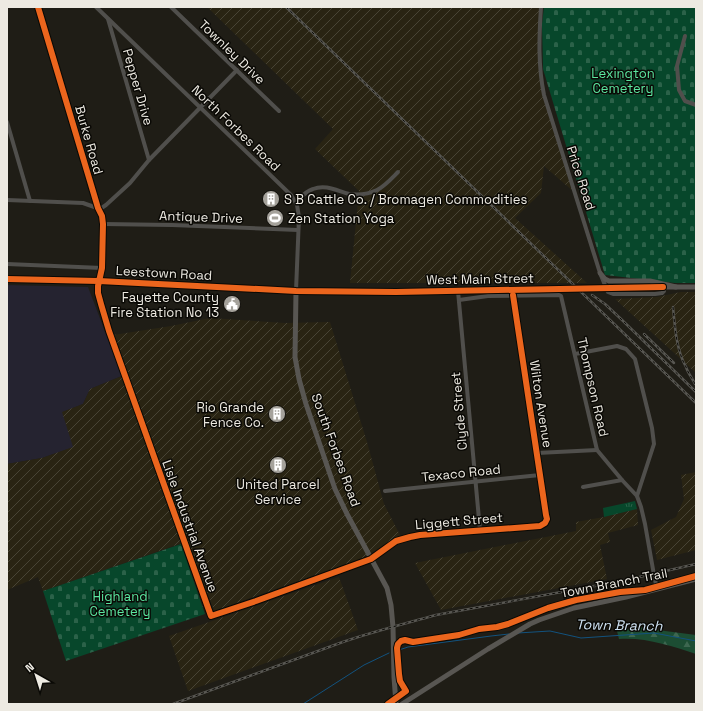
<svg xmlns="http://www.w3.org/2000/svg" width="703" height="711" viewBox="0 0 703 711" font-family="'Space Grotesk',sans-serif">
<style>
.commercial{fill:#252330}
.industrial{fill:url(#industrial-furrows)}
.forest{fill:url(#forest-firs)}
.cemetery{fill:url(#cemetery-stones)}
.park{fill:url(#park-tufts)}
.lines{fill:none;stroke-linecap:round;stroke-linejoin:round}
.stream{stroke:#12527e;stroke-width:1}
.minor{stroke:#504f4c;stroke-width:4}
.major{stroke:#585652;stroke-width:5}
.rail-casing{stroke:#585752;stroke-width:2.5}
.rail{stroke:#0a0905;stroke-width:1;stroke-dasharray:3;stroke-linecap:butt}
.major-bridge{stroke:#585652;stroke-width:5}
.cycleway-casing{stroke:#0a0905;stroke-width:8}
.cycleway{stroke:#eb651d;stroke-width:6}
.labels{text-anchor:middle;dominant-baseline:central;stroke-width:3;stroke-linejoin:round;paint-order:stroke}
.street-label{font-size:13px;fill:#edeae2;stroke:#0a0905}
.park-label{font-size:13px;fill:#5be7a0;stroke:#0a0905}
.poi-label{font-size:13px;fill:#edeae2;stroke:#0a0905;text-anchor:start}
.water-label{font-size:14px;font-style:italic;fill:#d0e3f4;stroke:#0a0905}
</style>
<defs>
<pattern id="industrial-furrows" width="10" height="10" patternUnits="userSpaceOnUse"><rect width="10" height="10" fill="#292413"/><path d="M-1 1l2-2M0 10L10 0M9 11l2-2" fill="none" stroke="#484435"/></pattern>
<pattern id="forest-firs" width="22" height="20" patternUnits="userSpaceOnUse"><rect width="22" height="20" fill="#1c4d33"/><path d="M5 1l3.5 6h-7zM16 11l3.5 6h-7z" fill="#3d6750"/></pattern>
<pattern id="cemetery-stones" width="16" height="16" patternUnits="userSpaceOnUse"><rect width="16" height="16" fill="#07472b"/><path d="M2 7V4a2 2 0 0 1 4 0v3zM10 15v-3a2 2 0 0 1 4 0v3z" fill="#2b6249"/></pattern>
<pattern id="park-tufts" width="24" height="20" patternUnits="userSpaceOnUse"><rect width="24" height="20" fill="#07472b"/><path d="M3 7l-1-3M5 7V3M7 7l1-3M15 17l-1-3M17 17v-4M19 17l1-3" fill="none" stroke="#2b6249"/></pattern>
</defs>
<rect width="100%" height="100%" fill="#1f1d16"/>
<polygon class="commercial" points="7,285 88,287 122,376 90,389 83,404 63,412 74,447 42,458 7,464"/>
<g class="industrial">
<polygon points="207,7 541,7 541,81 574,192 544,166 541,193 515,218 587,283 350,283 359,191 315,149 333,129"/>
<polygon points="681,292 696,292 696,373 615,299 657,297"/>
<polygon points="210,318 285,323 330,322 367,442 384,504 400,535 363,558 214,611 188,541 43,591 38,577 7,590 7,464 42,458 73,447 62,412 83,404 90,389 122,376 107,336 171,326"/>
<polygon points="696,472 696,550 657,560 651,530 676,517 684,499 681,475"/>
<polygon points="637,509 638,525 608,533 610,542 600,545 607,579 441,610 415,563 576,531 576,522 604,517"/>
<polygon points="339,577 358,630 188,691 169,636"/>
</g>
<path class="forest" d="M 640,627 L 665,631 L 696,635 L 696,654 C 672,646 645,637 619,639 L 617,631 Z"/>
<g class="cemetery">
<polygon points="544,7 696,7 696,283 675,283 605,275 543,69 542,24"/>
<polygon points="181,544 205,614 66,661 43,591"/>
</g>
<polygon class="park" points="635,501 637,509 604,517 603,508"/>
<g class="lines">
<g class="stream">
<polyline points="518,633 550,631 581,638 654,633 696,641"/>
<polyline points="399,650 408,647 491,636 509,634"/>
<polyline points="303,704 364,665 389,653"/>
</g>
<g class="minor">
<polyline points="38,7 98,208 102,216 103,224 102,268 98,286 98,293 101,304 109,331 211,616 256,601 371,559 396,541 410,537 420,535 540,526 545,523 547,519 546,515 513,295"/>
<polyline points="96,7 291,195 297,205 299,217 296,291"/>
<polyline points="171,7 279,111"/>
<path d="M 541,7 C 539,37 538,66 544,95 L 600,273 L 607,290 L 608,292 L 613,294 L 655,294 L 662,293 L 664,291 L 663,287"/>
<polyline points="108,19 149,160"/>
<polyline points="685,36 677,66 679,90 685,101 696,105"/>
<polyline points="7,122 30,201"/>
<polyline points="7,200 83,203 100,209 106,205 130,183 149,160 237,70"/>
<path d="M 296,202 C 301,197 306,191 313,189 C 326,184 337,191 349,194 C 358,195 369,194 377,190 C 385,186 392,178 398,172"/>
<polyline points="103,224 172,225 298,230"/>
<polyline points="7,264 102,268"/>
<polyline points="458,291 480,530"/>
<polyline points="459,300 488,296 559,295 561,296 597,450 622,480 637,496 641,507 645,524 654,575 657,589"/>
<polyline points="575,354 617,346 626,349 635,359 652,428 654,444 637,496"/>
<polyline points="537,453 597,450"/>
<polyline points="583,487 622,480"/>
<polyline points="385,491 540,475"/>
</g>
<g class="major">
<polyline points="600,273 605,279 609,281 650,281 676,287"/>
<polyline points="7,279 99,281 318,291 400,292 510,289"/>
<polyline points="637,287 696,287"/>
<polyline points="296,291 295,357 299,379 306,404 335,489 347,514 387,588 391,605 393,627 394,677 396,704"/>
<polyline points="402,704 488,649 530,624 539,620 574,608 626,597 696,579"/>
</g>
<g class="rail-casing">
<g id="rail">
<polyline points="286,7 696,403"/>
<polyline points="592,295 605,304 621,319 696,392"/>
<path d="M 673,307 C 675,327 676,349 686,367 C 688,373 692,378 695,384"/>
<polyline points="644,334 674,363"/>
<path d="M 173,704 L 340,643 C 371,632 404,624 436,615 L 622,581 L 696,564"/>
</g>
</g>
<use href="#rail" class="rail"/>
<polyline class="major-bridge" points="510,289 637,287"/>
<g class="cycleway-casing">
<g id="cycleway">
<polyline points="38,7 98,208 102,216 103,224 102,268 98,286 98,293 101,304 109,331 211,616 256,601 371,559 396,541 410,537 420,535 540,526 545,523 547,519 546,515 513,295"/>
<polyline points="7,279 99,281 296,291 396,292 663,287"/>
<polyline points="388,704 406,691 400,681 399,674 397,648 398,644 401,641 405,640 413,642 426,640 459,635 479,629 497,627 508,624 548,608 576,600 620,592 645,590 696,576"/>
</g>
</g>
<use href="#cycleway" class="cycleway"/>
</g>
<defs>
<g id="building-disc" transform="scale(0.9)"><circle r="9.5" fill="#a5a29b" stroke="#0a0905"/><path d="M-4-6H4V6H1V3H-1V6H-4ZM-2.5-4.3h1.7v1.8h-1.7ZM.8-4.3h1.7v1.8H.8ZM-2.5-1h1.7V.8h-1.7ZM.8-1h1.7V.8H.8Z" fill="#fff"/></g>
<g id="stadium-disc" transform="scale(0.9)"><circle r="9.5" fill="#a5a29b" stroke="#0a0905"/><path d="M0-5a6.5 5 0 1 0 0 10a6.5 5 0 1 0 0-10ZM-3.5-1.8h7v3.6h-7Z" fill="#fff"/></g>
<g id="civic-disc" transform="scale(0.9)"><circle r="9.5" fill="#a5a29b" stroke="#0a0905"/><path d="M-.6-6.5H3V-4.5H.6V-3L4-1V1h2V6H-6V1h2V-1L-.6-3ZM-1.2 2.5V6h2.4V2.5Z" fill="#fff"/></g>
</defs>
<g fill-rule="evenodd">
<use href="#building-disc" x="271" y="199"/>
<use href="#stadium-disc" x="275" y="218"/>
<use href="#civic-disc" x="232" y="304"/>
<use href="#building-disc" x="277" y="414"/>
<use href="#building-disc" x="278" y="465"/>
</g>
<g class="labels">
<g class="street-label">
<text transform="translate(232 52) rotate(44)">Townley Drive</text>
<text transform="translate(138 87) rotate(74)">Pepper Drive</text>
<text transform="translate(236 128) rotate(44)">North Forbes Road</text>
<text transform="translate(89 140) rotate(74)">Burke Road</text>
<text transform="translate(581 178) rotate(72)">Price Road</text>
<text transform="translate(201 217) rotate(2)">Antique Drive</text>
<text transform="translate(164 273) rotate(3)">Leestown Road</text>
<text transform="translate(480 279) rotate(-1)">West Main Street</text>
<text transform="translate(593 387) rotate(77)">Thompson Road</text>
<text transform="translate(541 404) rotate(81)">Wilton Avenue</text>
<text transform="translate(459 411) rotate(-95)">Clyde Street</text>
<text transform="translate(336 450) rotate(70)">South Forbes Road</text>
<text transform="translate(461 473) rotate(-6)">Texaco Road</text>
<text transform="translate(459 521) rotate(-5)">Liggett Street</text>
<text transform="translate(190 526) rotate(70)">Lisle Industrial Avenue</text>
<text transform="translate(614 583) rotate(-11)">Town Branch Trail</text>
</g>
<g class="park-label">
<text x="623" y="73">Lexington<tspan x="623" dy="15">Cemetery</tspan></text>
<text x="120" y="596">Highland<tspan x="120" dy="15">Cemetery</tspan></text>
</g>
<g class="poi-label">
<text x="284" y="199">S B Cattle Co. / Bromagen Commodities</text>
<text x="288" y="218">Zen Station Yoga</text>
<text x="219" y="297" text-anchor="end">Fayette County<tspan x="219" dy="15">Fire Station No 13</tspan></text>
<text x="264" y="407" text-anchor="end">Rio Grande<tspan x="264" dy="15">Fence Co.</tspan></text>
<text x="278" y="484" text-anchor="middle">United Parcel<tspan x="278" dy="15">Service</tspan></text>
</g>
<g class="water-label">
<text transform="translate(619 625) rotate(1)">Town Branch</text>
</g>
</g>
<rect width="703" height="711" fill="none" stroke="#edeae2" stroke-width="16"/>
<g transform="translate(36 675) rotate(321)" stroke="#0a0905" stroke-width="3" paint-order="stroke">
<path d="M0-3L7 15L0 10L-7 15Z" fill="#edeae2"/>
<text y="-6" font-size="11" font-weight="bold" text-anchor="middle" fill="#edeae2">N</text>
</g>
</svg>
